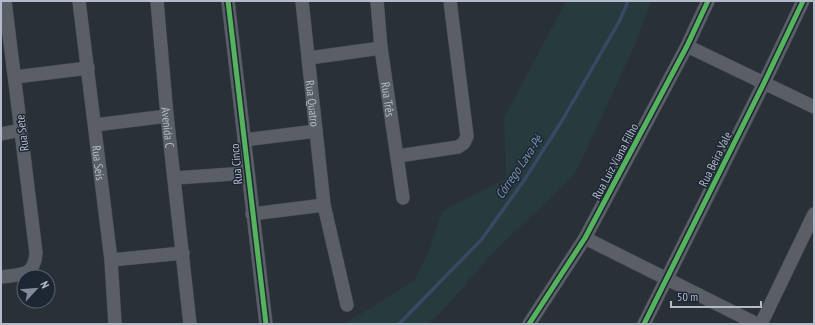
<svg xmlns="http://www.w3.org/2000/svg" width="815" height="325" viewBox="0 0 815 325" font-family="'PT Sans Narrow',sans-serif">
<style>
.green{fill:#273a3e}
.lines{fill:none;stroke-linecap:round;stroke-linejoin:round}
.stream{stroke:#384963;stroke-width:3.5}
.minor-casing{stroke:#484c53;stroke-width:14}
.minor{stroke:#5a5e66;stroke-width:13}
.cycleway-casing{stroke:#1d2633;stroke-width:8}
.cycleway{stroke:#56b35d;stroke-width:5}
.labels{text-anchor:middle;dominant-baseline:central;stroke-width:3;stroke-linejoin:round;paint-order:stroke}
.street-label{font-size:12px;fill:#b4bcc9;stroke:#1d2633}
.water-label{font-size:13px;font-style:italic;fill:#7c92b1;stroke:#1d2633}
</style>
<rect width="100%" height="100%" fill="#2a3038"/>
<polygon class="green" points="566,1 651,1 634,47 575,174 491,255 439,315 428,324 344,324 414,281 430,249 442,211 506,179 504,118"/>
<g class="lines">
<polyline class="stream" points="399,324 482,239 523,182 563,119 620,20 628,1"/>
<g class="minor-casing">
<g id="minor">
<path id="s1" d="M 79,1 L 111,260 L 115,324"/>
<path id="s2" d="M 157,1 L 167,116 L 190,324"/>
<polyline points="228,1 266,324"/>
<path id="s3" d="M 302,1 L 324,205 L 347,305"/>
<path id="s4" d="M 377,1 L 381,48 L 403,198"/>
<polyline points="687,46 814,107"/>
<polyline points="309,58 381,48"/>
<polyline points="15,77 88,68"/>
<polyline points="95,125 167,116"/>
<polyline points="1,134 21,130"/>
<polyline points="244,140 316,131"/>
<polyline points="398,156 458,147 464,143 467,136 450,1"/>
<polyline points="175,178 247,173"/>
<polyline points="252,214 324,205"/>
<polyline points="585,238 757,324"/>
<polyline points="111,260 183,253"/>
<path d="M 1,277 C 22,274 34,277 36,253 L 5,1"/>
<polyline points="529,324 585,238 687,46 708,1"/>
<polyline points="644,324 764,83 803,1"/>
<polyline points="761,324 814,214"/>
</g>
</g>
<use href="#minor" class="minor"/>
<g class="cycleway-casing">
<g id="cycleway">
<polyline points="228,1 266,324"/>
<polyline points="529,324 585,238 687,46 708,1"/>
<polyline points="644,324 764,83 803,1"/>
</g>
</g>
<use href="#cycleway" class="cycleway"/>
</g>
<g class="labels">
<g class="street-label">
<text stroke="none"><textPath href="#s4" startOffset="99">Rua Três</textPath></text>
<text stroke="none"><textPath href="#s3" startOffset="103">Rua Quatro</textPath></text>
<text stroke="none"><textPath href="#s2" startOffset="127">Avenida C</textPath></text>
<text transform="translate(22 133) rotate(-97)">Rua Sete</text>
<text transform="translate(715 159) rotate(-64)">Rua Beira Vale</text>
<text transform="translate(615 161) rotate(-62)">Rua Luiz Viana Filho</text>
<text stroke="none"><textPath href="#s1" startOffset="163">Rua Seis</textPath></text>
<text transform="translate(236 164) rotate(-95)">Rua Cinco</text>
</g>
<g class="water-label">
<text transform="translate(519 167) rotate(-56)">Córrego Lava-Pé</text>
</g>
</g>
<rect width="815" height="325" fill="none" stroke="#b4bcc9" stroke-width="4"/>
<g transform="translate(36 289) rotate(64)"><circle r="19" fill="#1d2633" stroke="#59626f"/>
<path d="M0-3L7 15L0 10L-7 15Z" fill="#848b96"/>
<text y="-6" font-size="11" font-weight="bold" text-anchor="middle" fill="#b4bcc9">N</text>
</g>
<path d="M671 301v6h90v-6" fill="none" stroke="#b4bcc9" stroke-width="2"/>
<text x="677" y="301" font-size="12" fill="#b4bcc9" stroke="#1d2633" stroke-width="3" paint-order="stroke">50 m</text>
</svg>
